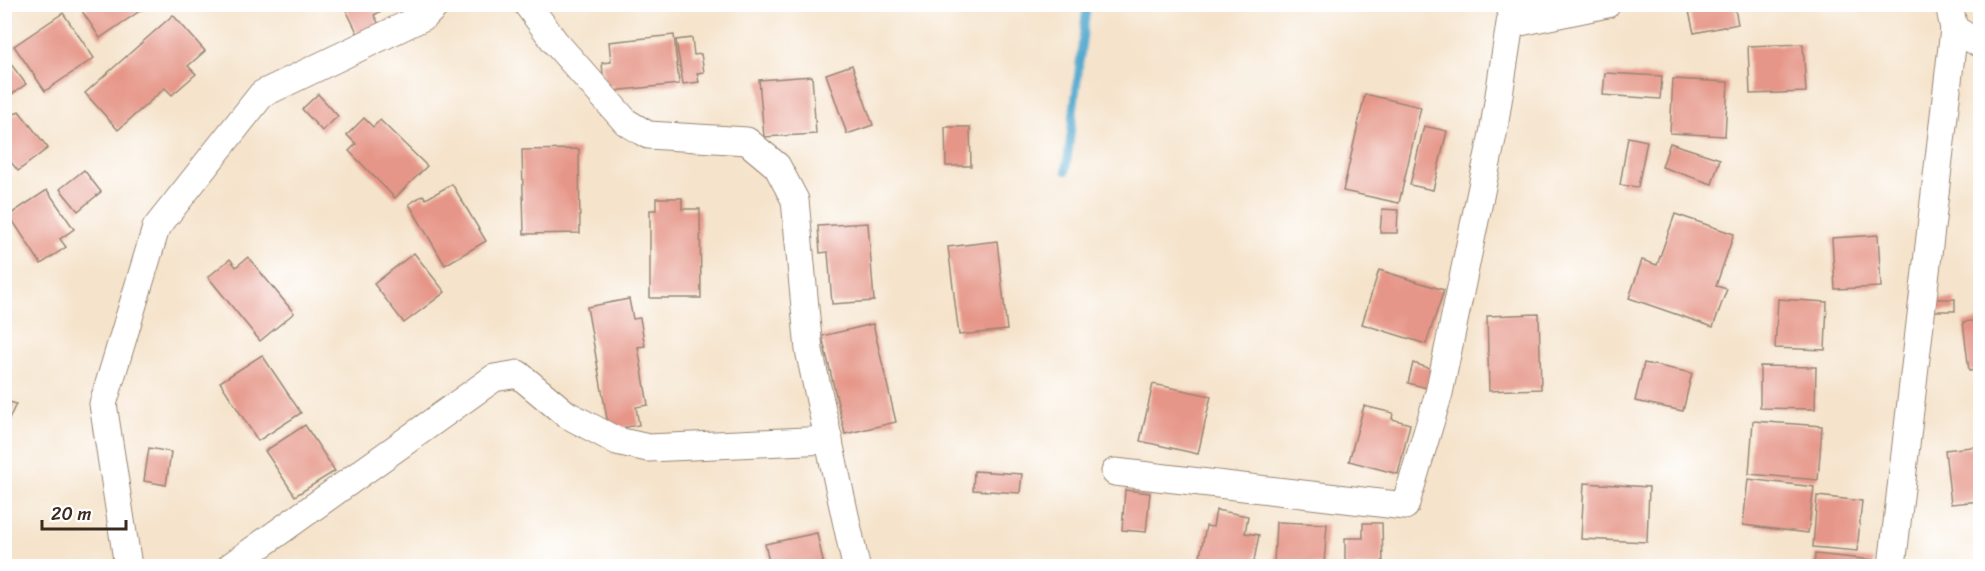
<svg xmlns="http://www.w3.org/2000/svg" width="1985" height="571" viewBox="0 0 1985 571" font-family="Sriracha,sans-serif">
<style>
.lines{fill:none;stroke-linecap:round;stroke-linejoin:round}
.stream{stroke:#50a7cd;stroke-width:8}
.building{fill:#e69688}
.minor-casing{stroke:#988674;stroke-width:29}
.minor{stroke:#fff;stroke-width:27}
</style>
<rect width="100%" height="100%" fill="#fff"/>
<filter id="ink" filterUnits="userSpaceOnUse"><feTurbulence type="fractalNoise" baseFrequency=".0167" numOctaves="2"/><feDisplacementMap in="SourceGraphic" scale="12" xChannelSelector="R" yChannelSelector="G"/><feConvolveMatrix kernelMatrix="1 2 1 2 8 2 1 2 1" color-interpolation-filters="sRGB"/></filter>
<filter id="wash" filterUnits="userSpaceOnUse"><feTurbulence type="fractalNoise" baseFrequency=".008" numOctaves="4" result="noise"/><feDisplacementMap in="SourceGraphic" scale="24" xChannelSelector="R" yChannelSelector="G"/><feGaussianBlur stdDeviation="1.35" result="paint"/><feColorMatrix in="noise" values="0 0 0 0 0 0 0 0 0 0 0 0 0 0 0 0 0 1.4 0 .05"/><feComposite in="paint" operator="in"/></filter>
<g filter="url(#wash)">
<rect width="100%" height="100%" fill="#f5e3cb"/>
<g class="lines">
<polyline class="stream" points="1066,171 1087,4"/>
</g>
<g id="blocks">
<g class="building">
<polygon points="92,4 150,4 100,38 82,11"/>
<polygon points="343,4 394,4 374,15 381,28 360,38"/>
<polygon points="1703,4 1734,4 1738,24 1694,33 1688,7"/>
<polygon points="63,13 94,58 45,91 14,46"/>
<polygon points="173,15 205,51 188,66 196,74 172,95 165,88 118,130 85,93"/>
<polygon points="674,35 679,84 613,91 613,86 604,86 602,63 611,62 609,42"/>
<polygon points="692,38 694,55 701,54 704,72 697,73 699,82 683,84 676,40"/>
<polygon points="1803,44 1806,92 1750,94 1748,46"/>
<polygon points="4,55 26,84 4,100"/>
<polygon points="852,65 873,125 847,134 826,74"/>
<polygon points="1605,73 1662,76 1660,99 1603,95"/>
<polygon points="812,76 816,134 764,137 759,80"/>
<polygon points="1673,79 1728,82 1725,136 1670,133"/>
<polygon points="318,94 338,116 322,131 302,109"/>
<polygon points="1365,94 1421,107 1399,203 1343,191"/>
<polygon points="19,111 48,148 18,171 4,153 4,122"/>
<polygon points="364,118 373,127 380,120 427,166 395,198 349,151 356,144 347,135"/>
<polygon points="1424,126 1447,131 1433,190 1410,185"/>
<polygon points="945,127 970,127 971,166 946,166"/>
<polygon points="1628,137 1647,141 1638,187 1620,185"/>
<polygon points="1670,143 1720,159 1712,184 1662,167"/>
<polygon points="579,149 580,233 524,234 522,150"/>
<polygon points="84,170 101,192 78,211 60,189"/>
<polygon points="452,184 486,241 445,265 409,204 423,195 426,199"/>
<polygon points="47,190 74,229 60,239 66,247 41,264 9,215"/>
<polygon points="4,194 11,201 4,207"/>
<polygon points="656,198 682,198 682,209 700,209 701,298 650,298 650,210 656,210"/>
<polygon points="1382,209 1398,210 1397,233 1380,233"/>
<polygon points="1675,214 1734,234 1716,286 1727,289 1713,327 1629,298 1642,260 1657,265"/>
<polygon points="868,223 874,301 832,304 828,252 820,253 818,226"/>
<polygon points="1878,235 1881,287 1835,289 1832,238"/>
<polygon points="997,241 1007,330 959,335 948,247"/>
<polygon points="414,253 445,292 404,323 374,284"/>
<polygon points="248,257 294,313 260,341 208,277 230,259 236,267"/>
<polygon points="1379,270 1444,290 1426,344 1362,324"/>
<polygon points="629,299 633,319 640,318 645,346 638,347 648,405 636,407 639,425 609,430 587,307"/>
<polygon points="1778,299 1827,302 1825,350 1775,348"/>
<rect x="1935" y="299" width="20" height="12"/>
<polygon points="1539,314 1541,389 1489,391 1487,316"/>
<polygon points="1980,320 1980,370 1969,371 1963,322"/>
<polygon points="873,324 896,422 845,434 822,336"/>
<polygon points="262,355 301,413 258,441 220,382"/>
<polygon points="1413,363 1432,369 1427,388 1408,383"/>
<polygon points="1644,363 1692,373 1683,411 1635,401"/>
<polygon points="1760,366 1816,367 1815,409 1760,408"/>
<polygon points="1153,384 1211,396 1198,454 1140,441"/>
<polygon points="4,400 16,404 8,421 4,420"/>
<polygon points="1364,406 1393,413 1392,419 1410,424 1398,474 1349,461"/>
<polygon points="1753,421 1822,426 1818,480 1749,474"/>
<polygon points="305,425 335,471 295,496 265,451"/>
<polygon points="1980,446 1980,501 1951,504 1945,450"/>
<polygon points="149,448 171,452 166,485 144,481"/>
<polygon points="974,471 1022,474 1020,493 973,490"/>
<polygon points="1748,479 1814,487 1808,533 1743,525"/>
<polygon points="1584,483 1649,487 1647,542 1581,539"/>
<polygon points="1125,490 1150,493 1146,532 1122,530"/>
<polygon points="1817,496 1862,501 1857,551 1813,547"/>
<polygon points="1216,510 1248,516 1245,533 1259,535 1253,566 1198,566 1206,526 1213,527"/>
<polygon points="1276,522 1327,524 1324,565 1274,562"/>
<polygon points="1363,523 1382,523 1383,566 1345,566 1345,538 1363,538"/>
<polygon points="817,533 824,566 770,566 765,544"/>
<polygon points="1815,554 1873,560 1872,566 1814,566"/>
</g>
</g>
</g>
<g filter="url(#ink)">
<use href="#blocks" fill-opacity="0" stroke="#988674" stroke-width="1.5"/>
<g class="lines">
<g class="minor-casing">
<g id="minor">
<polyline points="527,4 555,42 626,122 648,135 747,141 777,166 795,200 809,350 856,566"/>
<polyline points="1511,24 1607,4"/>
<polyline points="1954,29 1980,44"/>
<polyline points="1115,472 1405,506 1439,393 1493,134 1513,4"/>
<polyline points="128,566 103,404 156,228 262,94 425,16 437,4"/>
<polyline points="231,566 494,378 518,374 566,414 617,441 648,448 829,440"/>
<polyline points="1892,566 1954,29 1949,4"/>
</g>
</g>
<use href="#minor" class="minor"/>
</g>
</g>
<rect width="1985" height="571" fill="none" stroke="#fff" stroke-width="24"/>
<path d="M42 520v9h84v-9" fill="none" stroke="#3b2a1e" stroke-width="3"/>
<text x="51" y="520" font-size="18" fill="#3b2a1e" stroke="#ffffff" stroke-width="4.5" paint-order="stroke">20 m</text>
</svg>
